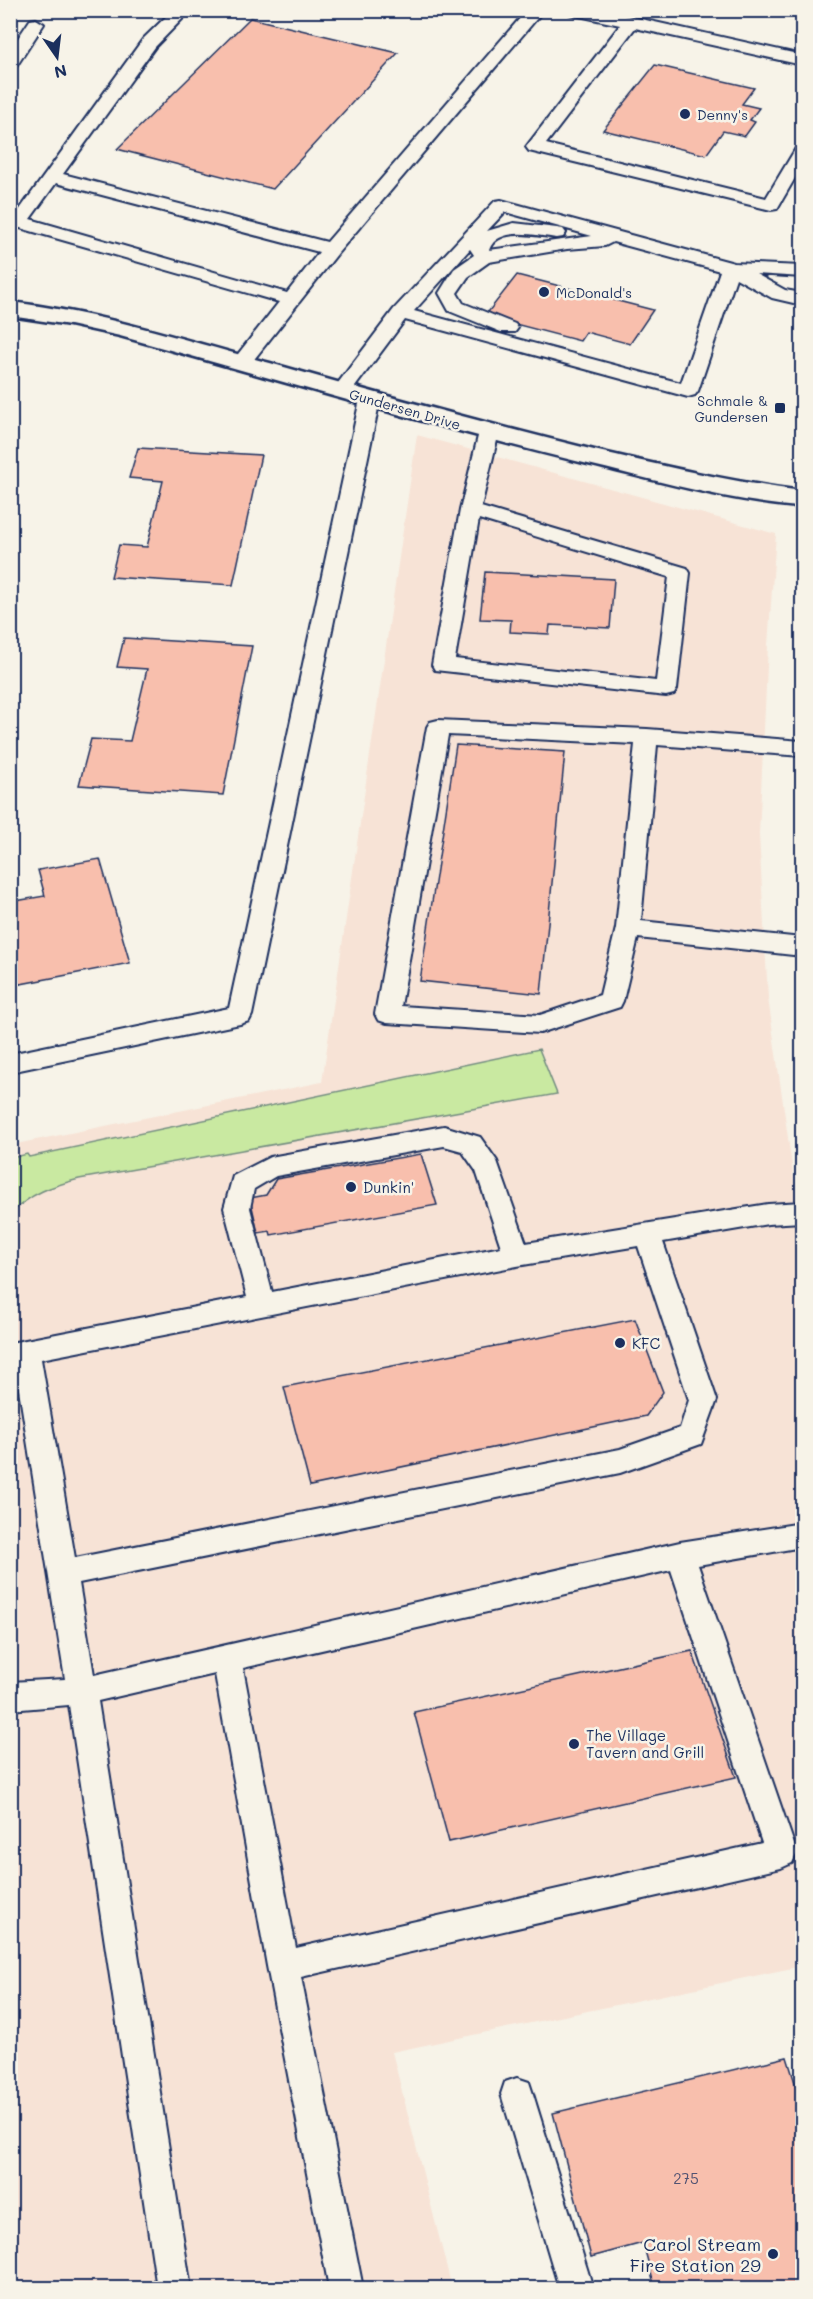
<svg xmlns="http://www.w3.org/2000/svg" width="813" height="2299" viewBox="0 0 813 2299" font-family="Mali,sans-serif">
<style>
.built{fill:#f7e3d6}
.green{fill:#c9e9a1;stroke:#728c80;stroke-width:1.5}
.building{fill:#f8bfad;stroke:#1b2f5e;stroke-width:1.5}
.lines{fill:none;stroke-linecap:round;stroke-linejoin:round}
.lane-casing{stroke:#1b2f5e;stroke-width:4}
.street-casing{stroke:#1b2f5e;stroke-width:5}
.lane{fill:#f7f3e8;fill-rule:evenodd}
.street{fill:#f7f3e8;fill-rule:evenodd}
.poi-dot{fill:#1b2f5e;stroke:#f7f3e8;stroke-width:2}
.labels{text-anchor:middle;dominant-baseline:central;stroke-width:5;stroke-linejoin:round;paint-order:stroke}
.far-poi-label{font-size:14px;fill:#1b2f5e;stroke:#f7f3e8;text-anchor:start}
.far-street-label{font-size:14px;fill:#1b2f5e;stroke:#f7f3e8}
.poi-label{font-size:15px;fill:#1b2f5e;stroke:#f7f3e8;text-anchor:start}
.near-number-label{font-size:15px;fill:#525372}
.near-poi-label{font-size:18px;fill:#1b2f5e;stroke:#f7f3e8;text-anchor:end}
</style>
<rect width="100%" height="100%" fill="#f7f3e8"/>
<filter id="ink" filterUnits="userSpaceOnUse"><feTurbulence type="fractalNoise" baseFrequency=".0167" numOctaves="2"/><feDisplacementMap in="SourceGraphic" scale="12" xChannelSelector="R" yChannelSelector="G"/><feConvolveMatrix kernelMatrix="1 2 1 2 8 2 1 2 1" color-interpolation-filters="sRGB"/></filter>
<g filter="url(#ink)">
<polygon class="built" points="417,435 776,534 768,645 759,834 768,998 802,1236 802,1966 392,2052 452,2288 11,2288 11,1145 322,1082"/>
<path class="green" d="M 539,1049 L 557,1094 L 79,1179 C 52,1186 30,1193 11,1214 L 11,1158 L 27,1154 L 29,1157 Z"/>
<g class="building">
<polygon points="250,18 398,53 273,189 117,149"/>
<polygon points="655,65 754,88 742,104 759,108 750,120 755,122 745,136 723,131 706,155 603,130"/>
<polygon points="517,275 653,310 630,344 586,332 580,341 485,316"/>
<polygon points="138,448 261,455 233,585 111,577 119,545 147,547 163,481 129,478"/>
<polygon points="485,572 614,579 610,628 550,625 549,634 510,632 511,620 480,619"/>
<polygon points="124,638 252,646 223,795 79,785 91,739 130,741 147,669 117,667"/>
<polygon points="456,745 565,752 541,994 420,981"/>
<polygon points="100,859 130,963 10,986 10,902 45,896 38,870"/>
<polygon points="421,1154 437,1205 271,1235 270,1231 258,1233 250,1198 266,1195 276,1179"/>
<polygon points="635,1319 663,1392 646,1416 310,1486 284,1387"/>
<polygon points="692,1651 736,1777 449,1842 414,1712"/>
<polygon points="787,2057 802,2105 802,2288 655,2288 643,2243 591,2257 553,2113"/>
</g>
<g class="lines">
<g class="lane-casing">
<g id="lane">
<path d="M 173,10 L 191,10 L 155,47 L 63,174 L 327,242 L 527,10 L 544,10 L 338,253 L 248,367 L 234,367 L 231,363 L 279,302 L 13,226 L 10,223 L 143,39 ZM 56,183 L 319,252 L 287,293 L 30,219 Z"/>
<polygon points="568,10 601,10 802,55 802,65 635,28 546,144 766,198 796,148 802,147 802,166 777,209 771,210 529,151 526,147 529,143 620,25 570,14"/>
<polygon points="36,19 44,24 16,67 10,68 10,50 30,20"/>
<path d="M 501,200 L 734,263 L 802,266 L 802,277 L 756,274 L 785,290 L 802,293 L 802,305 L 772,298 L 736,278 L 698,391 L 695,395 L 688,397 L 405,320 L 349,395 L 335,395 L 332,391 L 394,309 L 495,201 ZM 505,212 L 592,236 L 489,250 C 498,225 537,236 557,238 L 563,237 L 566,233 L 563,229 L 557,228 L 514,223 L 487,231 ZM 613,242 L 720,271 L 681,383 L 414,311 L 470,249 L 474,255 L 454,269 L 439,293 L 449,311 L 501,332 L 515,332 L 518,328 L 515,324 L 463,303 L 457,293 L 468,277 L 489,262 L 567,249 L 605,246 Z"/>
<polygon points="370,393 377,395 380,399 252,1015 249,1021 240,1024 10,1072 10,1054 229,1008 360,399 363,395"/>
<path d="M 489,426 L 496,428 L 499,432 L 481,507 L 687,568 L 690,573 L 677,689 L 674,694 L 666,696 L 435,670 L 432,665 L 460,510 L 479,432 L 482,428 ZM 479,519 L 669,577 L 656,681 L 455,659 Z"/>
<path d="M 438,720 L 647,729 L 802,741 L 802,756 L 657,745 L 641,921 L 802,938 L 802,956 L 638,938 L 623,1001 L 620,1007 L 549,1030 L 540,1033 L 387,1023 L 378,1020 L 375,1014 L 427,727 L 430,722 ZM 448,735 L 635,744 L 616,928 L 600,995 L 540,1015 L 401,1006 Z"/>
<path d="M 444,1126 L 480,1137 L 497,1161 L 526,1243 L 768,1204 L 802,1202 L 802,1222 L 768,1224 L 663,1242 L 717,1400 L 701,1444 L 620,1473 L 79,1583 L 94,1675 L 680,1542 L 802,1523 L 802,1547 L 698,1565 L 797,1853 L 792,1863 L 781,1868 L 301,1977 L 363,2288 L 329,2288 L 267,1966 L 215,1674 L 98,1701 L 191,2288 L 157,2288 L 69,1705 L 10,1710 L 10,1682 L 65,1679 L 15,1364 L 10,1365 L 10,1343 L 247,1297 L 224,1208 L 233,1176 L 270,1157 ZM 444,1146 L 462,1151 L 476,1171 L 501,1247 L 272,1292 L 250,1208 L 254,1189 L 276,1176 ZM 638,1246 L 689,1400 L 680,1428 L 620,1449 L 75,1558 L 41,1359 L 517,1266 ZM 671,1570 L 762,1843 L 296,1948 L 243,1668 Z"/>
<polygon points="517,2078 529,2082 533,2094 593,2288 559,2288 501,2094 505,2082"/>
</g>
</g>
<g class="street-casing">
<path id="street" d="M 10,302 C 99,312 184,340 270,363 C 378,394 485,423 594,450 C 663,466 732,482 802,491 L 802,507 C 729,502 656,480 584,463 C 428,425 275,379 120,336 L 70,325 L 10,316 Z"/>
</g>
<use href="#lane" class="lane"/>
<use href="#street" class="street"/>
</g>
</g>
<g class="poi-dot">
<circle cx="685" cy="114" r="6"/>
<circle cx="544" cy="292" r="6"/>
<rect x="774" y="402" width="12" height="12" rx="3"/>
<circle cx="351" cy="1187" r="6"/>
<circle cx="620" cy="1343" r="6"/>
<circle cx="574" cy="1744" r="6"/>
<circle cx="773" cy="2254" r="6"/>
</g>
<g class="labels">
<g class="far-poi-label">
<text x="697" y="114">Denny's</text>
<text x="556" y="292">McDonald's</text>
<text x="768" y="400" text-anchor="end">Schmale &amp;<tspan x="768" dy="16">Gundersen</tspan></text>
</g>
<g class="far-street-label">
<text transform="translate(405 409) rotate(16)">Gundersen Drive</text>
</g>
<g class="poi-label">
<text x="363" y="1187">Dunkin'</text>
<text x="632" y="1343">KFC</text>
<text x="586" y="1735">The Village<tspan x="586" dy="17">Tavern and Grill</tspan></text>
</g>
<g class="near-number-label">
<text x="686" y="2178">275</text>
</g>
<g class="near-poi-label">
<text x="761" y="2244">Carol Stream<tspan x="761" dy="21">Fire Station 29</tspan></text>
</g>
</g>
<rect width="813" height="2299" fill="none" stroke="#f7f3e8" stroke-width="36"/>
<rect x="18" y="18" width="777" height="2263" fill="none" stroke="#1b2f5e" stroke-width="2" filter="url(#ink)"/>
<g transform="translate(57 57) rotate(166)" stroke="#f7f3e8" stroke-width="4.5" paint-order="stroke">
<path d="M0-4.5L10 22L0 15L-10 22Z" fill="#1b2f5e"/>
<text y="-9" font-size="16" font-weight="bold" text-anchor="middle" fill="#1b2f5e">N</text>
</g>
</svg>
